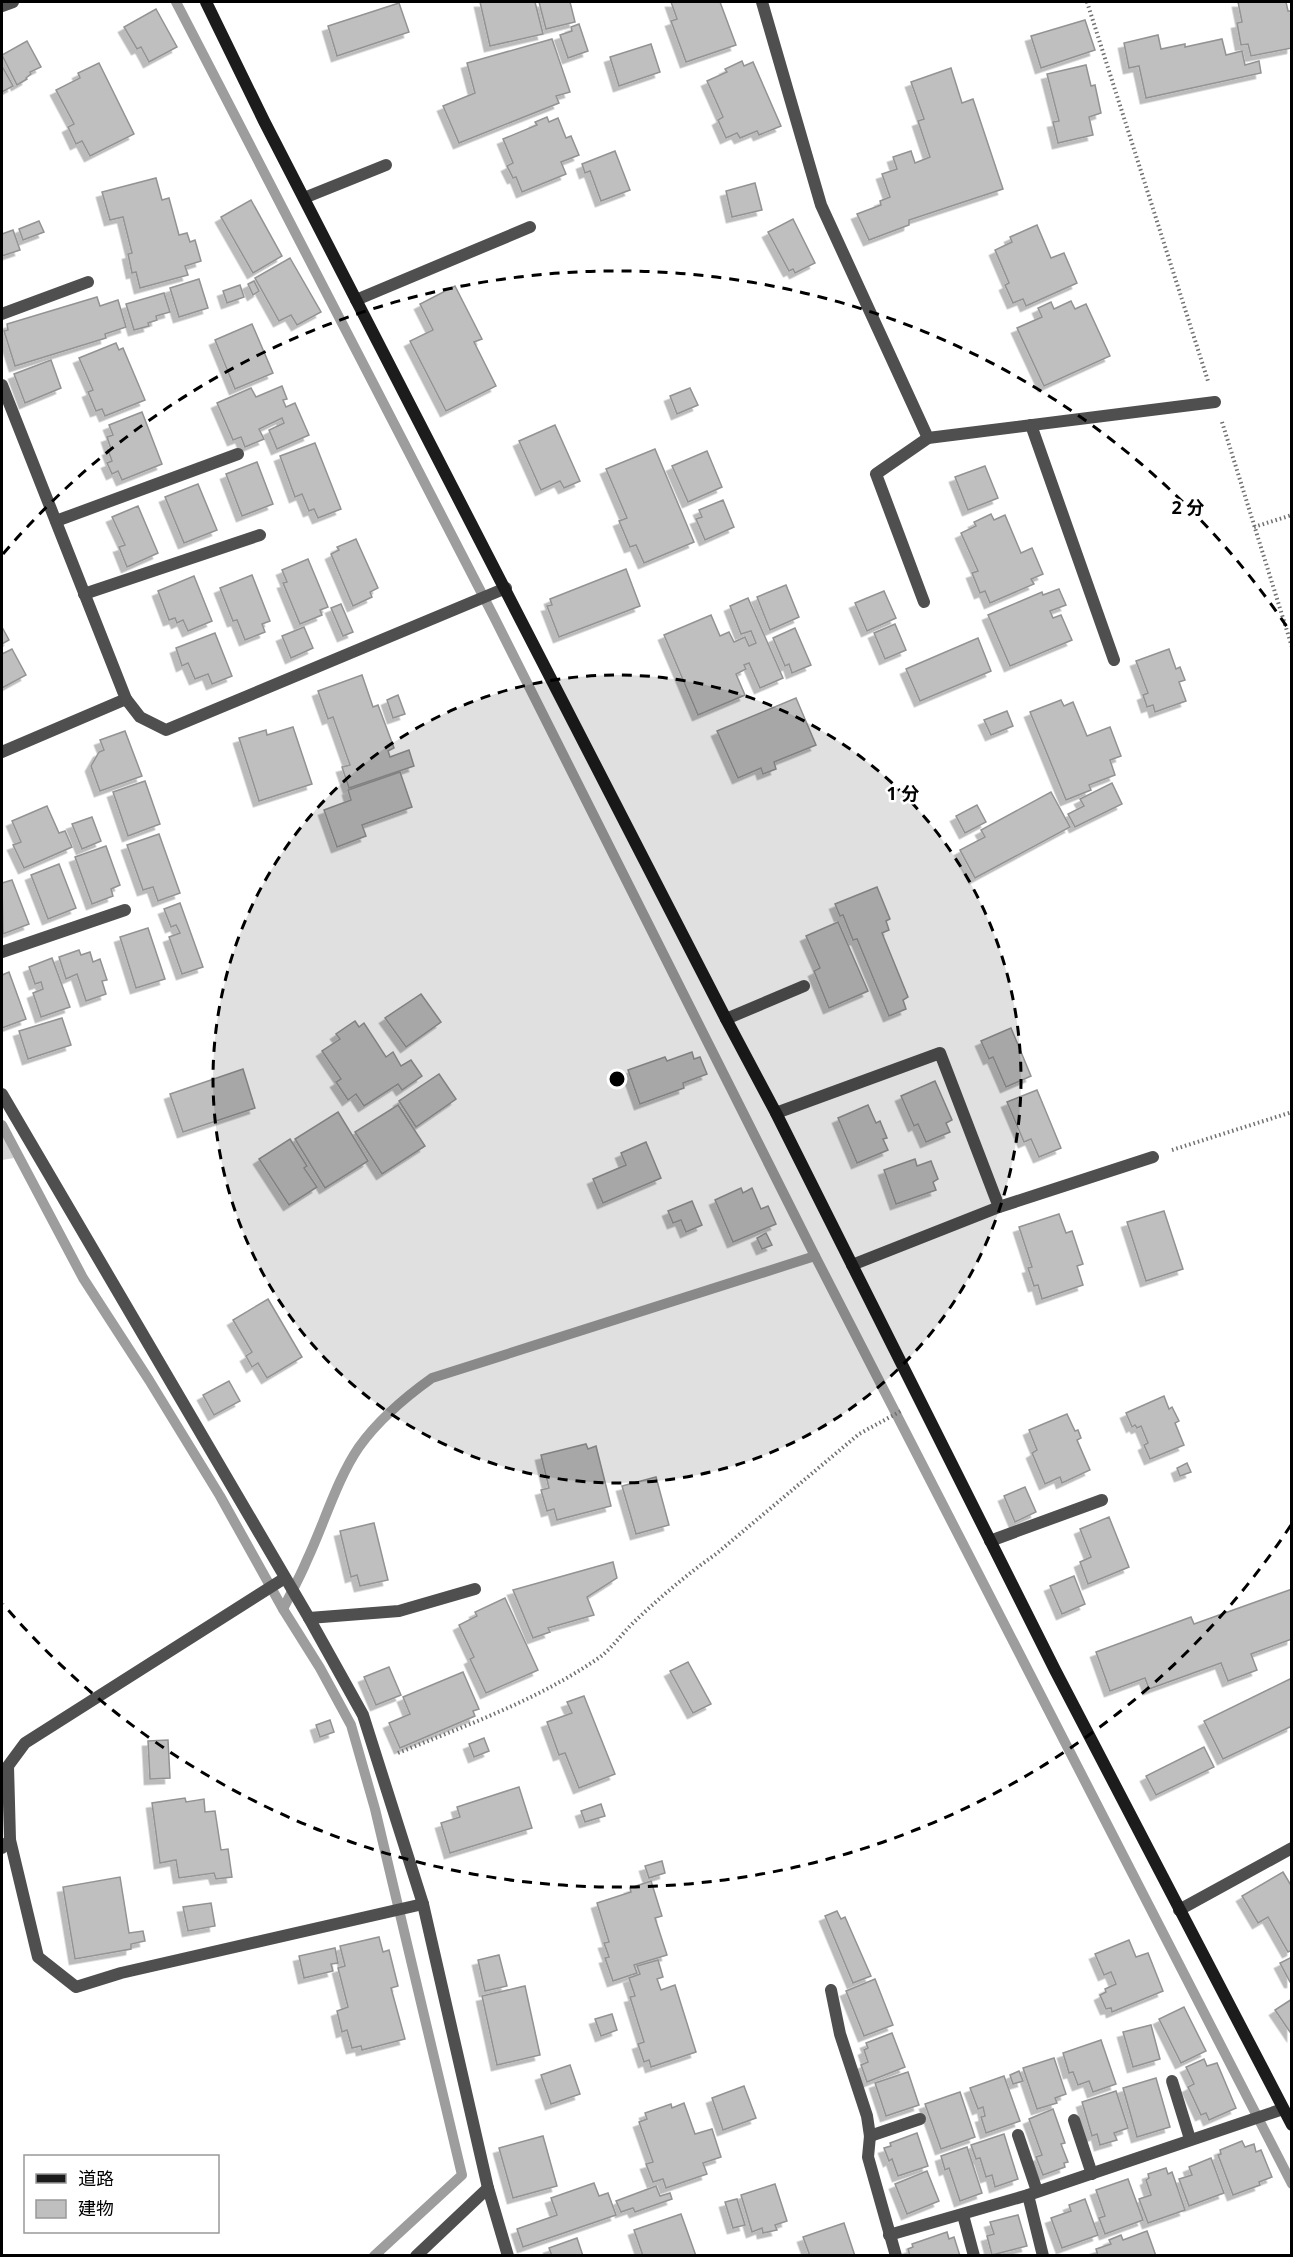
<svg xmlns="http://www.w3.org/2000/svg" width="1293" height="2257" viewBox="0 0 1293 2257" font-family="'Open Sans','Noto Sans JP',sans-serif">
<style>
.green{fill:#d6d6d6}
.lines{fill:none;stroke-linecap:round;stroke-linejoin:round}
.stream{stroke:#9d9d9d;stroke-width:10}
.building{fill:#bfbfbf;stroke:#939393;stroke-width:1.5;filter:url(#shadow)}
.path{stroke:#717171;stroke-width:4;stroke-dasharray:1.5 3;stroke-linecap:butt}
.lane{stroke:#4f4f4f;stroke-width:12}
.street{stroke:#4f4f4f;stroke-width:12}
.secondary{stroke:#1c1c1c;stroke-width:12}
.ring{fill:none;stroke:#000;stroke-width:3;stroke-dasharray:10 8}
.centre{fill:#000;stroke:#fff;stroke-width:3}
.ring-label{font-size:18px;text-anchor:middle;font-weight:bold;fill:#000;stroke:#fff;stroke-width:5;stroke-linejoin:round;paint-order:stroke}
</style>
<defs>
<filter id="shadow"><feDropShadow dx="-5.5" dy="5.5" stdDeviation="0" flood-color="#0004"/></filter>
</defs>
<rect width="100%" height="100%" fill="#fff"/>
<polygon class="green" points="2,1136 14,1158 2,1160"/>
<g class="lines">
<g class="stream">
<polyline points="176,2 494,617 815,1256 1292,2184"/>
<polyline points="2,1125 83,1278 149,1380 220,1496 283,1609 320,1668 351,1725 375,1809 462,2175 374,2256"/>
<path d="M 283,1609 C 291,1593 300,1577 307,1560 C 324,1524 337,1479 359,1447 C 379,1419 404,1398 432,1378 L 815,1256"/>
</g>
</g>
<g class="building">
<polygon points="480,2 535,2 543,34 490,46"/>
<polygon points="539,2 570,2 575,22 546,29"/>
<polygon points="671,2 720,2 736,45 686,62 671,21 677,19"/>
<polygon points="1238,2 1286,2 1288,11 1292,11 1292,48 1251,56 1248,44 1241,45 1237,23 1242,22"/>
<polygon points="399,3 409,32 337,56 328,26"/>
<polygon points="156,9 177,47 149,62 141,47 137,49 124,27"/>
<polygon points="1085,20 1095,50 1041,68 1031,36"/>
<polygon points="579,24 588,51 568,58 560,35 572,31 571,27"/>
<polygon points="1158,35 1161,49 1185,44 1185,47 1222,39 1226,55 1242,51 1245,65 1259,61 1261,73 1146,98 1139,66 1129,68 1124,43"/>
<polygon points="552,39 570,92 556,96 559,103 459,143 443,106 475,93 467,63"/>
<polygon points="27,41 41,67 30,72 31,74 26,78 27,79 17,85 2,55"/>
<polygon points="651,44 660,72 619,86 610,57"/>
<polygon points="742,61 744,66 753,62 781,126 759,135 757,131 740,138 737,133 726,138 718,120 723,117 707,81 727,72 725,69"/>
<polygon points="99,63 134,134 90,156 82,141 76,144 68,127 74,124 56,90 80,78 78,73"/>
<polygon points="1086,65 1091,86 1095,85 1101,113 1089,117 1093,135 1058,143 1053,122 1059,121 1047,74"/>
<polygon points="2,66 13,86 2,92"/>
<polygon points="951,68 962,103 973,99 1003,189 909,220 909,225 869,240 857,214 881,205 880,201 890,197 882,174 897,169 893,157 911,151 915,163 930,157 918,121 924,119 911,82"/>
<polygon points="547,117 549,122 558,118 566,138 571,136 579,155 561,162 566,174 522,192 516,177 513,178 507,166 513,163 503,139 537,125 535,122"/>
<polygon points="615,151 630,190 601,201 590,171 585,173 582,164"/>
<polygon points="156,178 162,200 169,198 179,235 187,233 190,242 195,240 201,261 185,266 188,275 140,288 136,272 132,273 128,254 132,253 123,217 110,220 102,192"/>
<polygon points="755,183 762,210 732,217 726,191"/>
<polygon points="251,200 282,256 253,273 221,217"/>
<polygon points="793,219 815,263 795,273 793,269 789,271 768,232"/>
<polygon points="39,221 44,232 23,240 19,229"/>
<polygon points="1037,225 1051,258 1064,253 1077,283 1026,306 1023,299 1013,303 1005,285 1009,283 995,250 1012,242 1010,237"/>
<polygon points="13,230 20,250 2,256 2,234"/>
<polygon points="290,258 321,312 297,325 291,315 279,321 255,278"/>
<polygon points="199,279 208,308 179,317 170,288"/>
<polygon points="254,281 259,291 253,295 248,284"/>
<polygon points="240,285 244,297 227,303 223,291"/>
<polygon points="455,286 482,339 474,342 496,386 446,411 410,341 433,330 420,304"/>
<polygon points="164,293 170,312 156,316 157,320 148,323 149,326 134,330 126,304"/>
<polygon points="97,297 100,306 118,300 126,327 105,334 106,338 15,366 4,331 8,330 7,324"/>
<polygon points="1071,301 1075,309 1086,304 1110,356 1044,386 1017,328 1042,317 1038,308 1051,302 1054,309"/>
<polygon points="252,324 273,373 235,389 215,340"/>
<polygon points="116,343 119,350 123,348 145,400 105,416 102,409 96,411 88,392 93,390 79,358"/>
<polygon points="51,360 61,388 25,403 14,374"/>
<polygon points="282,386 287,399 283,400 286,407 295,403 309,435 277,449 269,430 284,423 282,418 259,429 264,439 245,447 241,437 233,440 217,403 251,388 256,397"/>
<polygon points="690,388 698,405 677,414 670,396"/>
<polygon points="142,412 162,464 122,480 118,471 112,474 107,463 112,461 108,450 111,449 107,437 113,435 109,425"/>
<polygon points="555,425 580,481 564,488 560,481 541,490 519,441"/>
<polygon points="315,443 341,509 318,518 314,509 309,511 302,494 295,497 280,456"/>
<polygon points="655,449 694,542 644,563 636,545 630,547 619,521 627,518 606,469"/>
<polygon points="707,451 722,487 688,502 672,466"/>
<polygon points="257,462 273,504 242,516 226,474"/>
<polygon points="985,466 998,498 968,510 955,477"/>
<polygon points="198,484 217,530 184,543 165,497"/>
<polygon points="723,500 734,527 705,540 696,519 702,517 699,510"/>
<polygon points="138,506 158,553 127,567 119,547 125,545 112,517"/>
<polygon points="991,514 994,520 1005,515 1021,553 1032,548 1043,574 1031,579 1034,584 990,603 985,591 980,593 972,573 978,571 961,533 976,526 974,522"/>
<polygon points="356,539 378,588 370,592 372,597 353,606 331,554 339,550 337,547"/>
<polygon points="308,559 328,607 320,610 322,615 300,624 283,583 287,582 282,570"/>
<polygon points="626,569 640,606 559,637 547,606 552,605 550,599"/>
<polygon points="252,575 270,621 262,624 265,632 245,640 237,620 233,621 220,588"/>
<polygon points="194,576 212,621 188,631 183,620 177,623 175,618 169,620 158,591"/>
<polygon points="786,585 799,617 770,630 757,597"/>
<polygon points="1059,589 1066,605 1050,611 1053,618 1061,615 1072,640 1010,666 988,615 1042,592 1043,595"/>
<polygon points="884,591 896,618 867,631 855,603"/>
<polygon points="748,598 783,678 760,688 749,663 744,665 746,669 736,674 745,695 698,715 664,635 711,615 720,636 729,632 734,642 745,637 749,646 756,643 751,631 741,634 730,606"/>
<polygon points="341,604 353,632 343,636 331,608"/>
<polygon points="895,624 906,650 885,659 874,633"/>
<polygon points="2,627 9,640 2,644"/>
<polygon points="304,627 313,648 291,658 282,636"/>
<polygon points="795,628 811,665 792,673 789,664 785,666 773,638"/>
<polygon points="215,633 232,676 212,684 208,674 195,679 188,663 182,666 176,648"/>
<polygon points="978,638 991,671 920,701 906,669"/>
<polygon points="12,649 26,675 2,688 2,654"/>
<polygon points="1169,649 1176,669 1180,667 1185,680 1179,682 1186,701 1155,712 1153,705 1147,707 1143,695 1148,693 1136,661"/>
<polygon points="362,675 373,707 378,705 394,748 388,751 390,757 409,750 414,766 349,788 342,767 350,765 333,717 328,719 318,691"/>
<polygon points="398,695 405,714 393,718 387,700"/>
<polygon points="796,698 816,745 774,762 776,769 763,774 761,768 738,778 717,731"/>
<polygon points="1061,700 1064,706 1073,702 1087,736 1110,727 1121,756 1110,760 1115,775 1089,785 1091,790 1066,800 1030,712"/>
<polygon points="1007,711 1013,726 991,735 984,720"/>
<polygon points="293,727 312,784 259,801 239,738 266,730 267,735"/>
<polygon points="125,731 142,776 100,791 91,766 99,752 104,750 100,740"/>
<polygon points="400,772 412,807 362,825 366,836 337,847 324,810 351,800 348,790"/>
<polygon points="145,781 160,824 128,836 113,792"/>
<polygon points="1112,783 1122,804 1075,827 1068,814 1084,806 1080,799"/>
<polygon points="1051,792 1070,827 975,878 960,850 985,837 981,830"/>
<polygon points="977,805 986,822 965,833 956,816"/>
<polygon points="47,806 59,833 65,831 72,847 24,868 13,845 21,842 12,821"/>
<polygon points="92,817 101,841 82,849 72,824"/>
<polygon points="159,834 180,893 158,901 153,887 143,890 127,845"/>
<polygon points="106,846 120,885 111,889 113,896 92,904 75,857"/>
<polygon points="59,864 76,908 48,919 31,875"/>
<polygon points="12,880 29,924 3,934 2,883"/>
<polygon points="877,887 890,919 886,921 889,930 882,933 908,997 903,1000 906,1009 889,1016 857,939 853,940 843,915 840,916 835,904"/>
<polygon points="180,903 203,967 182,974 169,937 180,933 176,925 171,927 164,909"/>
<polygon points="838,922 868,991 829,1008 814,971 820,968 806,936"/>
<polygon points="148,928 165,979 136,988 120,937"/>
<polygon points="79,950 81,955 90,952 93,962 100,959 107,980 102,981 106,994 86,1001 77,974 66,979 59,957"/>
<polygon points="52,958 70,1007 41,1017 33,993 43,989 41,982 35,984 29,967"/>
<polygon points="9,972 26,1019 2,1028 2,975"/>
<polygon points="421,994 441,1022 406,1047 385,1018"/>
<polygon points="62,1018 71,1045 28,1059 19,1031"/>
<polygon points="355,1021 359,1027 364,1023 386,1057 393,1052 401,1066 411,1060 422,1076 402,1090 398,1084 364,1106 356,1094 348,1100 336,1082 341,1079 322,1051 340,1039 336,1034"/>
<polygon points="1011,1028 1031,1076 1006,1087 993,1057 989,1059 981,1041"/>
<polygon points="692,1052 694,1059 700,1057 707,1074 683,1083 684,1088 640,1104 628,1070 665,1057 667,1061"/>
<polygon points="243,1069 255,1108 183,1132 170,1094"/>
<polygon points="439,1074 456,1099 416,1127 399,1101"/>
<polygon points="935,1081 952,1120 946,1123 950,1132 926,1142 918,1124 914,1126 901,1096"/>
<polygon points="1037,1090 1061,1148 1039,1157 1031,1139 1024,1142 1007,1102"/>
<polygon points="398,1105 425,1146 382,1174 355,1132"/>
<polygon points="868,1105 876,1123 880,1121 887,1138 883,1139 888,1150 857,1163 838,1118"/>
<polygon points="338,1112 368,1161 325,1188 295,1139"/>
<polygon points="290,1139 307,1166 304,1168 317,1187 289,1205 259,1159"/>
<polygon points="646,1142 661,1178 603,1203 593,1179 626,1165 621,1153"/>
<polygon points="915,1159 917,1166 931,1161 938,1179 933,1182 936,1190 896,1204 884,1170"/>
<polygon points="741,1188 743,1193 752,1188 761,1209 768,1206 776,1224 733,1242 715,1200"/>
<polygon points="692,1201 702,1225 686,1232 681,1220 673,1223 668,1211"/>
<polygon points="1164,1211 1183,1269 1146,1281 1127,1222"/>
<polygon points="1059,1214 1066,1233 1072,1231 1083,1264 1077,1266 1083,1285 1042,1299 1038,1285 1034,1286 1028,1268 1032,1267 1019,1227"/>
<polygon points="766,1233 772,1245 762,1249 757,1238"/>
<polygon points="268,1299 302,1357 267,1378 258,1363 252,1367 246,1356 252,1352 233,1320"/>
<polygon points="229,1381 240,1401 214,1415 203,1395"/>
<polygon points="1164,1396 1169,1409 1172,1407 1179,1421 1175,1423 1184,1445 1150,1459 1144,1445 1148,1443 1141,1426 1137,1428 1135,1425 1132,1427 1126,1413"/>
<polygon points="1067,1414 1075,1431 1078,1430 1081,1438 1077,1440 1090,1470 1062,1483 1060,1477 1045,1484 1032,1453 1037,1450 1029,1430"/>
<polygon points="586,1444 588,1449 596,1446 611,1506 557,1520 554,1509 547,1511 541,1490 549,1488 541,1455"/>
<polygon points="1187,1463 1191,1472 1180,1476 1177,1468"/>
<polygon points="656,1477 669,1525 636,1534 622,1486"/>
<polygon points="1025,1487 1036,1512 1015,1522 1004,1496"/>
<polygon points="1109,1517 1129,1567 1088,1584 1080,1562 1091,1557 1080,1529"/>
<polygon points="374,1523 388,1580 360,1586 357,1575 351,1577 340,1531"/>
<polygon points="613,1562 617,1578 587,1597 594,1615 548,1628 550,1632 533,1638 513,1590"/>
<polygon points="1074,1576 1085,1604 1062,1614 1050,1586"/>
<polygon points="1292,1589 1292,1639 1251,1654 1257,1670 1228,1681 1221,1663 1149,1689 1145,1678 1110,1691 1096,1652 1191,1617 1194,1624"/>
<polygon points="505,1598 538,1670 486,1693 470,1659 474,1657 459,1625 477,1616 475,1612"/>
<polygon points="688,1662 711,1704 693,1713 670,1671"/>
<polygon points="389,1667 401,1695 376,1705 364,1677"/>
<polygon points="463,1672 479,1709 473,1711 475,1716 400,1748 389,1723 410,1714 403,1697"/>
<polygon points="1292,1678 1292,1726 1223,1759 1204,1721"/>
<polygon points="584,1696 615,1774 579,1788 565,1753 559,1755 547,1722 572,1713 567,1702"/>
<polygon points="330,1720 334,1732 320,1737 316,1725"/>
<polygon points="484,1738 489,1751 474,1757 469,1744"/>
<polygon points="168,1740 170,1778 150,1779 148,1741"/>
<polygon points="1204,1747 1214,1767 1156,1795 1146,1776"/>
<polygon points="519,1787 532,1828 450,1853 441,1823 460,1817 457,1807"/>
<polygon points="185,1798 186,1802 204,1799 205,1812 215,1811 221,1850 228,1849 232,1877 216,1879 214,1873 179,1878 176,1860 160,1863 152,1803"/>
<polygon points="601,1804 605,1816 585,1822 581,1811"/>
<polygon points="662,1861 665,1873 649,1878 645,1866"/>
<polygon points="1283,1872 1292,1887 1292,1950 1288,1952 1268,1917 1258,1923 1242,1896"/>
<polygon points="120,1877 129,1933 143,1931 145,1941 131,1944 131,1949 75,1959 63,1887"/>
<polygon points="651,1881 662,1916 655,1918 667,1955 634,1965 637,1973 613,1981 605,1958 609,1957 604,1943 609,1942 597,1903 631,1892 630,1888"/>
<polygon points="211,1903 215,1926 188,1931 183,1907"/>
<polygon points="837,1911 841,1919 845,1917 871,1976 853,1983 825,1916"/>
<polygon points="379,1937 383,1952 389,1950 398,1986 391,1988 405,2039 362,2050 361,2046 352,2048 347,2030 342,2032 337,2011 348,2007 338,1968 345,1966 340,1946"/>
<polygon points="1129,1940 1136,1957 1148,1953 1163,1991 1112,2012 1111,2008 1106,2009 1100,1995 1106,1992 1105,1989 1116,1984 1111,1972 1104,1975 1095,1954"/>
<polygon points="335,1948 338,1963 331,1964 333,1971 304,1978 299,1956"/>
<polygon points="499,1955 507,1986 485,1991 478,1960"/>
<polygon points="1292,1957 1292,1982 1290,1982 1280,1963"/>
<polygon points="658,1960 663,1977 657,1979 661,1990 675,1985 696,2052 651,2067 649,2060 644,2062 638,2044 644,2042 630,1997 635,1996 629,1978 640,1974 637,1966"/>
<polygon points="875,1979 893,2025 864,2036 846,1991"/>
<polygon points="525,1986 540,2055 497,2065 482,1996"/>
<polygon points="1292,1999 1292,2035 1275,2010"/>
<polygon points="1184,2007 1206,2051 1181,2063 1159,2019"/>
<polygon points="612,2014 617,2030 601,2036 595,2019"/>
<polygon points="1151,2025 1160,2059 1133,2067 1123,2032"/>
<polygon points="892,2033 905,2067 867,2082 861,2065 868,2062 864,2050 868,2048 866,2043"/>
<polygon points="1101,2040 1116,2084 1093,2092 1089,2081 1078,2085 1073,2072 1069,2073 1063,2053"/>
<polygon points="1054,2058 1066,2094 1055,2098 1057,2103 1037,2109 1023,2068"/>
<polygon points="1204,2059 1207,2066 1217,2063 1236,2108 1209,2120 1206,2113 1201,2115 1188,2087 1194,2084 1186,2067"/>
<polygon points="570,2065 580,2094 551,2104 541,2075"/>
<polygon points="1019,2071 1023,2081 1013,2084 1010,2075"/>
<polygon points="908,2072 919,2105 886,2116 875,2083"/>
<polygon points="1004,2076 1020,2121 986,2133 981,2117 985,2116 983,2107 978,2109 970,2088"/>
<polygon points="1156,2078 1170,2127 1137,2137 1123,2088"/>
<polygon points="744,2086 756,2118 723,2130 712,2098"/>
<polygon points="1116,2091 1128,2128 1114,2133 1117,2140 1100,2145 1097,2134 1092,2136 1082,2102"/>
<polygon points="960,2092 975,2137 941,2149 925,2104"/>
<polygon points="684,2103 695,2134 712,2129 721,2157 703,2163 707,2174 666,2188 663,2179 653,2182 646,2164 653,2162 639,2122 647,2119 645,2113 671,2104 672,2108"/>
<polygon points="1053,2109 1065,2143 1061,2144 1068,2162 1064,2163 1065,2167 1043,2175 1036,2157 1042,2155 1029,2119"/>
<polygon points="917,2133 928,2166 898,2176 892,2159 889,2161 884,2148 891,2146 890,2143"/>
<polygon points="1004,2134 1018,2179 995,2187 992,2175 986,2177 980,2158 976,2159 971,2145"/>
<polygon points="543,2136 557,2186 513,2198 499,2148"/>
<polygon points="1242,2141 1245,2147 1254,2144 1256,2152 1261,2150 1272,2177 1259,2182 1260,2185 1233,2195 1218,2155 1221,2154 1220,2150"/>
<polygon points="967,2147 982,2193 960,2201 949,2168 945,2170 941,2156"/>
<polygon points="1211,2158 1224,2193 1189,2206 1179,2179 1192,2175 1189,2167"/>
<polygon points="1166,2168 1168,2174 1172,2172 1185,2210 1148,2223 1139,2199 1151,2195 1146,2180 1149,2178 1148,2174"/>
<polygon points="927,2171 939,2201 907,2214 895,2184"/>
<polygon points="1128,2179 1143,2220 1105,2234 1099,2218 1105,2216 1096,2190"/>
<polygon points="594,2183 599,2196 608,2193 616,2215 523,2247 517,2229 557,2215 551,2198"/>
<polygon points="775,2184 787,2221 775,2225 777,2230 763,2233 762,2228 752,2232 741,2195"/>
<polygon points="656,2186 660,2196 670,2193 672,2199 635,2212 633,2208 621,2212 616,2201"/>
<polygon points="737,2199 745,2225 733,2228 725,2202"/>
<polygon points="1085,2199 1098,2235 1062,2248 1051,2218 1071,2211 1069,2205"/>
<polygon points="681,2214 696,2256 643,2256 634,2230"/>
<polygon points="1018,2215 1027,2246 992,2255 987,2236 994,2234 990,2222"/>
<polygon points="844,2223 855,2256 810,2256 803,2237"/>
<polygon points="1147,2231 1156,2256 1098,2256 1096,2249 1111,2244 1109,2240 1121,2235 1123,2240"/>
<polygon points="947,2232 949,2239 954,2237 960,2256 910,2256 908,2249 913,2247 912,2244"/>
<polygon points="577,2238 583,2256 552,2256 549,2248"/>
</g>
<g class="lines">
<g class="path">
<polyline points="1087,2 1208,381"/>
<polyline points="1222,422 1292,647"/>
<polyline points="1254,527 1292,515"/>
<polyline points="1172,1150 1292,1112"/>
<path d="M 398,1753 C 467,1725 538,1700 600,1657 C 612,1648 621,1635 632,1624 C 658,1599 686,1575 716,1554 L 859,1434 L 901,1411"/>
</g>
<g class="lane">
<polyline points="762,2 821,205 928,438 1215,402"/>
<polyline points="304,198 386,165"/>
<polyline points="356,300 530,227"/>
<polyline points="2,314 88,282"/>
<polyline points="1031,425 1114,660"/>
<polyline points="56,521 238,454"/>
<polyline points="84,594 260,535"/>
<polyline points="924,602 876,474 928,438"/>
<polyline points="2,952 125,910"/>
<polyline points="726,1019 804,986"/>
<polyline points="990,1541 1102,1500"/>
<polyline points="309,1618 399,1611 475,1589"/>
<polyline points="1179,1910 1292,1848"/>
<polyline points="1172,2081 1190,2139"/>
<polyline points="1074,2120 1092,2174"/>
<polyline points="1018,2135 1037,2191"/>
<polyline points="870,2136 920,2119"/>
<polyline points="963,2215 974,2256"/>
</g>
<g class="street">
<polyline points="2,6 13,2"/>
<polyline points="2,385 126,699 2,752"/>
<polyline points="126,699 140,717 166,730 506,588"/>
<polyline points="2,1094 309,1618 363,1715 423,1904 488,2188 508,2256"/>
<polyline points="776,1113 940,1053 999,1207"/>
<polyline points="852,1265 999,1207 1153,1157"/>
<polyline points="10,1840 38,1957 76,1987 121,1973 423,1904"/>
<polyline points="2,1848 10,1840 8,1766 25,1743 285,1578"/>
<polyline points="831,1990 840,2034 867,2116 870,2136 868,2157 896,2256"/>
<polyline points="1028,2195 1043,2256"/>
<polyline points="889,2235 1028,2195 1283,2109"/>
<polyline points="416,2256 488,2188"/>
</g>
<polyline class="secondary" points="206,2 264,121 726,1019 776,1113 1055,1670 1292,2125"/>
</g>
<circle cx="617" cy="1079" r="404" fill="#000" fill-opacity=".12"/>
<g class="ring">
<circle cx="617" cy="1079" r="404"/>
<path d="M1291 1525A808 808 0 0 1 3 1604M3 554A808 808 0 0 1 1291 633"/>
</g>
<circle cx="617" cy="1079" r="9" class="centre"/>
<g class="ring-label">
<text x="1188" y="514">2 分</text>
<text x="903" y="800">1 分</text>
</g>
<rect width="1293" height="2257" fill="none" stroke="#000000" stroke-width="6"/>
<rect x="24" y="2155" width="195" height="78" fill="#ffffff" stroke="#999999" stroke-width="1.5"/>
<rect x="36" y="2174" width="30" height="9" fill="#1c1c1c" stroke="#999999" stroke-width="1.5"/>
<text x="78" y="2185" font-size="18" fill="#000000">道路</text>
<rect x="36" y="2200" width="30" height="18" fill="#bfbfbf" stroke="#999999" stroke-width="1.5"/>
<text x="78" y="2215" font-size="18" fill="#000000">建物</text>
</svg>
